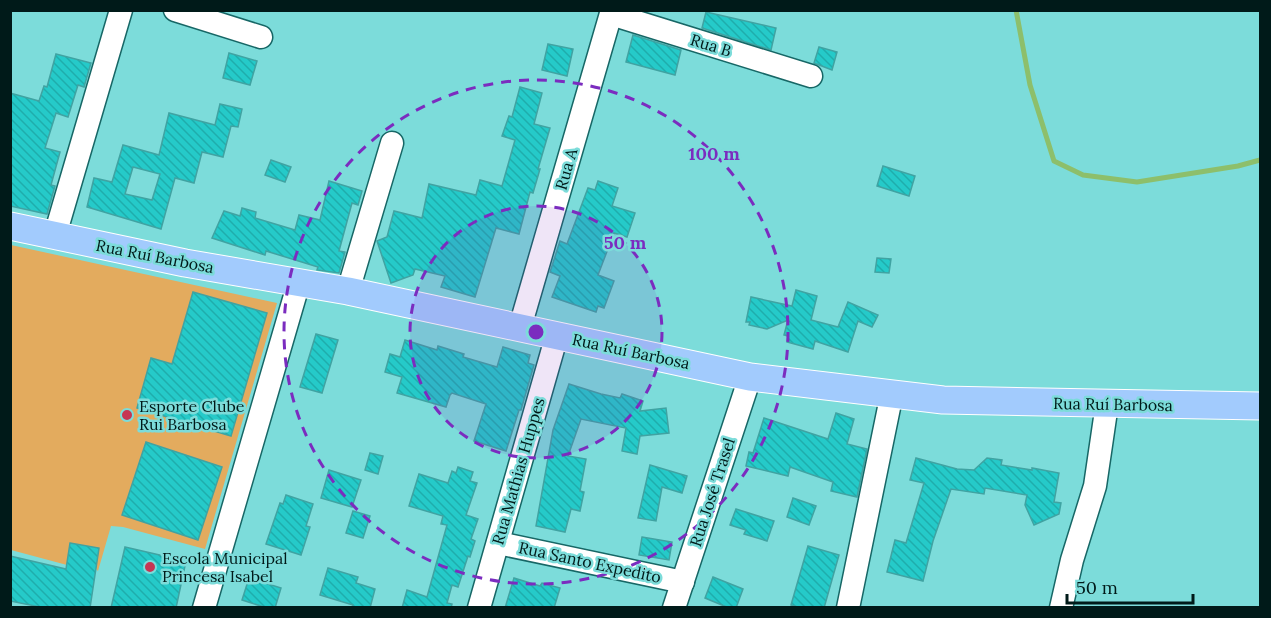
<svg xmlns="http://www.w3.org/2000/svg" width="1271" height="618" viewBox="0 0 1271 618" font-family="Lora,serif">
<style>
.green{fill:#e3ab5e}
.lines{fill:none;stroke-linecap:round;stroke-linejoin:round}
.stream{stroke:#8dbf6b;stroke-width:5}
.building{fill:url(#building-back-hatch);stroke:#40a3a2;stroke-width:1.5;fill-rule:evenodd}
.minor-casing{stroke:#176766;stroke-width:25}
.major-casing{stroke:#fff;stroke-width:29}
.minor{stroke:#fff;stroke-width:22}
.major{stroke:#a2cbfd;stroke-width:27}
.ring{fill:none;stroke:#7b2cbf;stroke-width:3;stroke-dasharray:10 8}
.poi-dot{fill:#c63553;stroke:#7cdcda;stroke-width:2}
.labels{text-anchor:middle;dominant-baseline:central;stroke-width:5;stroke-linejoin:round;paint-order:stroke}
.street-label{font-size:16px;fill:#001a19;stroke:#7cdcda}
.poi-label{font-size:16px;fill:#001a19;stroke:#7cdcda;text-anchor:start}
.centre{fill:#7b2cbf;stroke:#7cdcda;stroke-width:3}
.ring-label{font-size:18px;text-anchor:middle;font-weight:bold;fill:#7b2cbf;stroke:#7cdcda;stroke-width:5;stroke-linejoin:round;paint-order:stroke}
</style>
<defs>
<pattern id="building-back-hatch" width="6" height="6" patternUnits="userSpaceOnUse" patternTransform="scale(1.5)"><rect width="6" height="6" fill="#25cac9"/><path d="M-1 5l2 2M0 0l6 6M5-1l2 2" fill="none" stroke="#1fadac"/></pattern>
</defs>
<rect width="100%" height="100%" fill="#7cdcda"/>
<polygon class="green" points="11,245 277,303 205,549 123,527 111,526 98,571 96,569 67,565 11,550"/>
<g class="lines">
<polyline class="stream" points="1016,10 1030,85 1054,161 1083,175 1137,182 1238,166 1260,160"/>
</g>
<g class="building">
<polygon points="706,12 776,28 771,50 702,28"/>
<polygon points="633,35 681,50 675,75 626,62"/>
<polygon points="548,44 573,49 567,76 542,70"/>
<polygon points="819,47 837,52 832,70 814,63"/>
<polygon points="229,53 257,61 250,85 223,78"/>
<polygon points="56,54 91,63 84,87 78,85 68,117 56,113 45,148 60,152 51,185 55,186 47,214 10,206 10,93 39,101 44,86 47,87"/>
<polygon points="520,87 542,93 534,124 550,128 538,169 540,169 533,193 530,192 519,234 496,228 475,297 441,287 445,276 415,269 413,275 391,283 377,241 387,237 394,211 422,218 429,184 476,195 480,180 502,186 515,140 502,136 509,116 512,117"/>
<path d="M 220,104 L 242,109 L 238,127 L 231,126 L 223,157 L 202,152 L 194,183 L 175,178 L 161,229 L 87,207 L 94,178 L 112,182 L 123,145 L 159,155 L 169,113 L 215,125 ZM 133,167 L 160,174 L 152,200 L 125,194 Z"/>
<polygon points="271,160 291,167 285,182 265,175"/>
<polygon points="883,166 915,176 909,196 877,186"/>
<polygon points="329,181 362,191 358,205 352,203 339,251 345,252 339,273 317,270 318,267 266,251 265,255 212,238 224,211 240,216 242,208 256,212 255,218 295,230 299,215 320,220"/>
<polygon points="598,181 618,188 612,206 635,213 627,237 614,233 598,275 614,281 604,308 598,306 596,312 552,297 560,276 550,272 560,241 567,244 588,188 595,190"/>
<polygon points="877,258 891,259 889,273 875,272"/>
<polygon points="796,290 817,296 811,320 838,327 848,302 878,315 872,327 858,321 848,352 815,341 813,349 787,342 788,336 784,335 788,320 767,329 749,325 750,322 746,322 751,297 792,306"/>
<polygon points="193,292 267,313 231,436 137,408 151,358 172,364"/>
<polygon points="316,334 338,340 322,393 300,387"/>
<polygon points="405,340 437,350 438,346 464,354 463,357 497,367 503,347 530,355 528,363 534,365 521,410 519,410 506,451 474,441 486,404 452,393 450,395 446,407 397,393 402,377 385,372 390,354 400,357"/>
<polygon points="569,384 601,394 620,398 622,394 643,401 640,411 666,408 669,433 640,436 637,454 622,451 626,428 581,419 568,456 586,459 580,491 584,492 580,511 571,509 565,532 536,526 553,430"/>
<polygon points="836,413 854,419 847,444 867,449 857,497 831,491 833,482 790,467 788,476 746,466 749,452 753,453 764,418 828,439"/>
<polygon points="146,442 222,467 198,540 122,515"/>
<polygon points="370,453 383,456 378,474 365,470"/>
<polygon points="916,458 957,469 974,470 987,458 1002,460 1001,465 1032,470 1032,468 1059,473 1054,502 1061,503 1059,514 1034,525 1025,505 1027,495 985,488 984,494 951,489 933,541 923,581 887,572 895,540 906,543 924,483 910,480"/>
<polygon points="650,465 687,476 682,493 662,487 656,521 638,518"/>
<polygon points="458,467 473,472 470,481 477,483 466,515 478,519 471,539 475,541 470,557 468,556 458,587 452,585 447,603 452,604 451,608 402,608 407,590 427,597 447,525 441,524 443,516 409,506 419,474 448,483 452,471 456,473"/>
<polygon points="329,470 361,480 352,507 321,498"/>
<polygon points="286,495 313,504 306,526 310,527 301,555 266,544 280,503 283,504"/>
<polygon points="793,498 816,506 809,525 787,517"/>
<polygon points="736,509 774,521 767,541 744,534 746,530 730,525"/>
<polygon points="353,511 370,516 363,538 346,533"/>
<polygon points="642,537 672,542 669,560 639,555"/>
<polygon points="70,543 99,548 90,608 40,607 10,601 10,556 66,569"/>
<polygon points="808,546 839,555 824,608 801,608 791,605"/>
<polygon points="125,547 186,561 176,608 111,608"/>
<polygon points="328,568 358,577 356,583 375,589 370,608 352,608 353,605 320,595"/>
<polygon points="713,577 743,589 736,608 729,608 705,598"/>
<polygon points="249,578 281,588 275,608 267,608 242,600"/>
<polygon points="514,578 540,586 542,583 560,588 554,608 505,608"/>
</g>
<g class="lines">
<g class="minor-casing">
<g id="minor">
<polyline points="175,10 261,37"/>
<polyline points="611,14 811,76"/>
<polyline points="55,235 121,10"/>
<polyline points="348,291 392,143"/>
<polyline points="520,327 612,10"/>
<polyline points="498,543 683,582"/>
<polyline points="204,608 299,282"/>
<polyline points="479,608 557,335"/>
<polyline points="674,608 750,377"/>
<polyline points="848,608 892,393"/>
<polyline points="1061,608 1072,560 1095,486 1107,404"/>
</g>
</g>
<g class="major-casing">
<polyline id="major" points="10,226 185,263 348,291 750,377 943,400 1260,406"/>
</g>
<use href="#minor" class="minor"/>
<use href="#major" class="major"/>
</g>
<circle cx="536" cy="332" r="126" fill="#7b2cbf" fill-opacity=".12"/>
<g class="ring">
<circle cx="536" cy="332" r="126"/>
<circle cx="536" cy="332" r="252"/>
</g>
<g class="poi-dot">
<circle cx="127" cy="415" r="6"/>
<circle cx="150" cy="567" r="6"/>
</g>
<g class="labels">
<g class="street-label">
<text transform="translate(711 45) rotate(17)">Rua B</text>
<text transform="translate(566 169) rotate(-74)">Rua A</text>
<text transform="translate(155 256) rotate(11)">Rua Ruí Barbosa</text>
<text transform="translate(631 351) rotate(12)">Rua Ruí Barbosa</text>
<text transform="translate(1113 404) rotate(1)">Rua Ruí Barbosa</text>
<text transform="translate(518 471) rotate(-74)">Rua Mathias Huppes</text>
<text transform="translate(712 492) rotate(-72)">Rua José Trasel</text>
<text transform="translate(590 562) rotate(12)">Rua Santo Expedito</text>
</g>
<g class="poi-label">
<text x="139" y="406">Esporte Clube<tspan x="139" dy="18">Rui Barbosa</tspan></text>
<text x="162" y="558">Escola Municipal<tspan x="162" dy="18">Princesa Isabel</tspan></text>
</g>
</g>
<circle cx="536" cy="332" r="9" class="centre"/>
<g class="ring-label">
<text x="714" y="160">100 m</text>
<text x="625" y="249">50 m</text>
</g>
<rect width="1271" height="618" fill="none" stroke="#001a19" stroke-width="24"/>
<path d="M1067 594v9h126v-9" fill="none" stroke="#001a19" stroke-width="3"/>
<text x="1076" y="594" font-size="18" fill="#001a19" stroke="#7cdcda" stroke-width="4.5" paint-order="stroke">50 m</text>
</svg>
